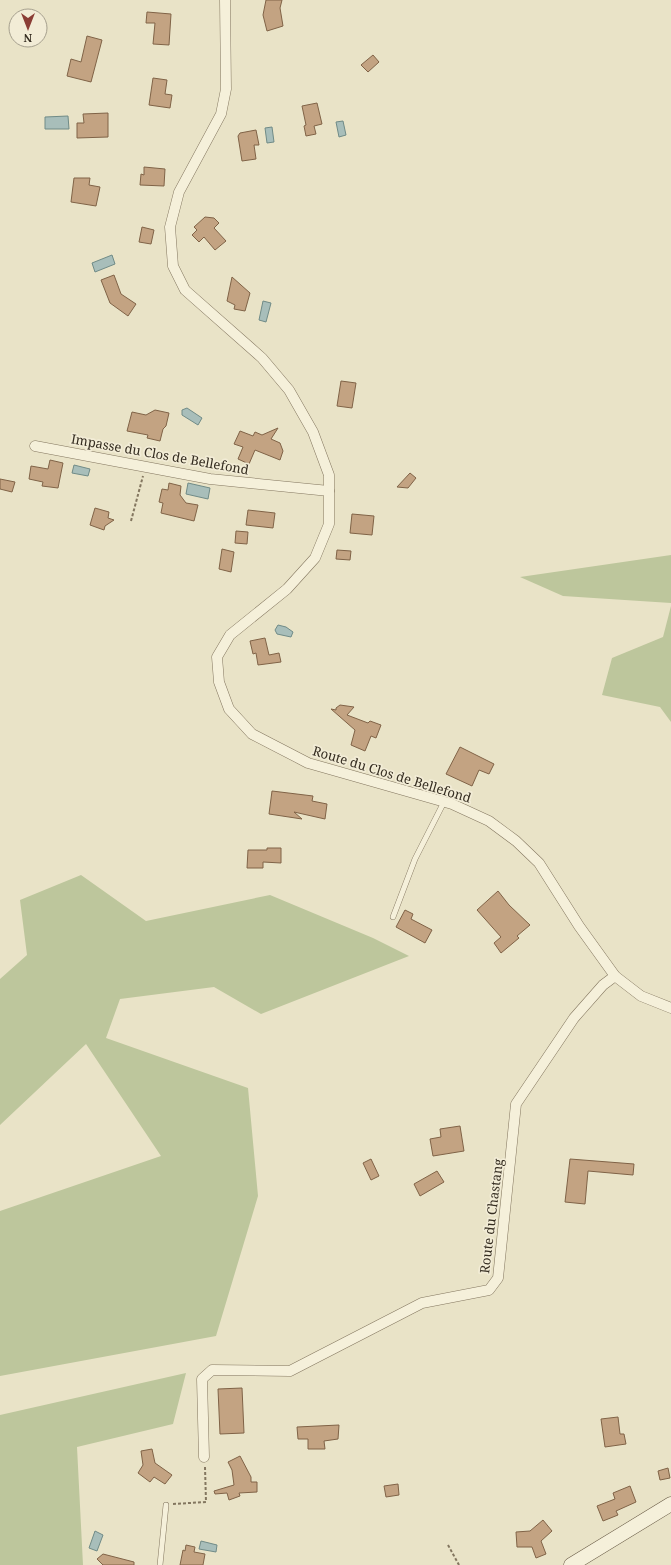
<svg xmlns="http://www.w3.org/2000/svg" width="671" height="1565" viewBox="0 0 671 1565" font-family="'Noto Serif',serif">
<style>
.green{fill:#bdc69c}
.water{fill:#a8beba;stroke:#708b87}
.building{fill:#c3a382;stroke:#806347}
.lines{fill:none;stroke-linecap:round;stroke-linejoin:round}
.lane-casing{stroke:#83765f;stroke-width:6}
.street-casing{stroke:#83765f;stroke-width:11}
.secondary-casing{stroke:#655742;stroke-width:15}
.path{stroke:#83765f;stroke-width:2;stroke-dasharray:3 2;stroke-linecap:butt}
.lane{stroke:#f5f0da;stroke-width:5}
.street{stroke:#f5f0da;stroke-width:10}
.secondary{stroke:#f5f0da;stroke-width:14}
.labels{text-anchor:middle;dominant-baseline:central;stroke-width:3.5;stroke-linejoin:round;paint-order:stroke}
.street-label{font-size:13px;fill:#352d21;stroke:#f2ecd6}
</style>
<rect width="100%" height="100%" fill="#e9e3c7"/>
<g class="green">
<polygon points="671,555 671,603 563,596 520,577"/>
<polygon points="671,606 671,722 660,707 602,695 612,658 663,637"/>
<polygon points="81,875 146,921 270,895 373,938 409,956 261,1014 214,987 120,999 106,1038 248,1088 258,1196 216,1336 0,1376 0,1211 161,1156 86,1044 0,1125 0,979 27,955 20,900"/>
<polygon points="186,1373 173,1424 77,1447 83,1565 0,1565 0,1415"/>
</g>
<g class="water">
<polygon points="68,116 69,129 45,129 45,117"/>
<polygon points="343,121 346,135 339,137 336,122"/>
<polygon points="272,127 274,142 267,143 265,128"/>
<polygon points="112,255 115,264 95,272 92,263"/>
<polygon points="263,301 271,303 266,322 259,320"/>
<polygon points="187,408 202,418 198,425 182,415 182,410"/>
<polygon points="74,465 90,469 88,476 72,473"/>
<polygon points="188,483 210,488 208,499 186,494"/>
<polygon points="278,625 286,627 293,632 291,637 277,634 275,630"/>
<polygon points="95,1531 103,1535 97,1551 89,1548"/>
<polygon points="201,1541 217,1545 216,1552 199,1549"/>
</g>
<g class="building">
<polygon points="266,0 282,0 280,8 283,26 267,31 263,15"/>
<polygon points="147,12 171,14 169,45 153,44 155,23 146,23"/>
<polygon points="87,36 102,40 91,82 67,76 71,59 81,62"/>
<polygon points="373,55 379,62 368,72 361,65"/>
<polygon points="153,78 167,80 165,94 172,95 170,108 149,105"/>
<polygon points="317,103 322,124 314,126 316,134 306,136 304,126 306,125 302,106"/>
<polygon points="108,113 108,137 77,138 77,123 84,123 83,114"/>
<polygon points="256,130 259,145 254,145 256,159 242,161 238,136 240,133"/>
<polygon points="144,167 165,169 164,186 140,185 141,174 144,175"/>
<polygon points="74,178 90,178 89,185 100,187 96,206 71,202"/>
<polygon points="205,217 214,218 219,223 214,228 226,241 215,250 204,237 199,242 192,235 197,230 194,227"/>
<polygon points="142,227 154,230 151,244 139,242"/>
<polygon points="114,275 121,294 136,304 128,316 110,303 101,280"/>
<polygon points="232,277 250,293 245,311 234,309 235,305 227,301"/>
<polygon points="341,381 356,383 352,408 337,406"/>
<polygon points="155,410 169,413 166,426 163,429 160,441 147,438 148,435 127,431 132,412 146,415"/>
<polygon points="278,428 271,439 280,443 283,451 280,460 255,450 249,464 238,459 243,447 234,444 240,431 253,436 255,432 262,435"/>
<polygon points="50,460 63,463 58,488 42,486 43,482 29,479 31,466 48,469"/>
<polygon points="410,473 416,478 408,488 397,487"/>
<polygon points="0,479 15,482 12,492 0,489"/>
<polygon points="169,483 181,486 180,495 186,503 198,505 194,521 161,513 163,503 159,502 162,489 168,490"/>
<polygon points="95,508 109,512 108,518 114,520 105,526 104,530 90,525"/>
<polygon points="248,510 275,513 273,528 246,525"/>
<polygon points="352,514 374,516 372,535 350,533"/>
<polygon points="236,531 248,532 247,544 235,543"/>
<polygon points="222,549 234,552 231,572 219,569"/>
<polygon points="337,550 351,551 350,560 336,559"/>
<polygon points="265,638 269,655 279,653 281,662 258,665 256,653 253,654 250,641"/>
<polygon points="340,705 354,707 347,715 368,723 370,721 381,725 376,738 371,736 365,751 351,745 355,730 331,709 336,710 336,708"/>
<polygon points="460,747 494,764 489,774 479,770 472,786 446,774"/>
<polygon points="272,791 313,796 312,801 327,804 325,819 294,812 302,819 269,814"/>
<polygon points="267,848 281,848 281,863 263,862 263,868 247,868 248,850 267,850"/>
<polygon points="498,891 509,905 530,925 517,936 519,938 501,953 494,943 501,937 477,910"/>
<polygon points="405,910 413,914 411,919 432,930 425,943 396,927"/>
<polygon points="460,1126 464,1151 433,1156 430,1139 441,1137 440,1129"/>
<polygon points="371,1159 379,1176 371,1180 363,1163"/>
<polygon points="570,1159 634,1164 633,1175 588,1171 585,1204 565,1202"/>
<polygon points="437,1171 444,1182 420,1196 414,1184"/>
<polygon points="242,1388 244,1433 220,1434 218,1389"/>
<polygon points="618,1417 620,1434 624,1434 626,1444 605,1447 601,1419"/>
<polygon points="339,1425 338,1439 324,1441 325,1449 308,1449 308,1439 298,1439 297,1427"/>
<polygon points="152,1449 155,1463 172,1475 165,1484 154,1477 150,1482 138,1473 143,1465 141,1451"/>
<polygon points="240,1456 251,1477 251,1482 257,1482 257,1492 239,1493 240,1496 229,1500 227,1493 215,1494 214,1491 234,1485 232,1470 228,1462"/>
<polygon points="668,1468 670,1478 660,1480 658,1471"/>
<polygon points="398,1484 399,1495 386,1497 384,1486"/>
<polygon points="630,1486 636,1502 616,1511 618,1515 603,1521 597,1506 615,1499 613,1493"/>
<polygon points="543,1520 552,1531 541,1541 546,1554 536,1558 532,1547 517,1547 516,1532 530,1531"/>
<polygon points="186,1545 195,1547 194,1552 205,1554 203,1565 180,1565 183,1550 185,1551"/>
<polygon points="103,1554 134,1562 134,1565 103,1565 97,1559"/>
</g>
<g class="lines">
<g class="lane-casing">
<g id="lane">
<polyline points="393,917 415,859 444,802"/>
<polyline points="160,1565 166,1505"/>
</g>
</g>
<g class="street-casing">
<g id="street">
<polyline points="225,0 226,89 221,114 179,192 170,227 173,266 185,290 262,358 289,390 313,432 329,475 329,524 315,558 287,589 230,635 217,657 219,682 229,709 252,734 308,763 452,804 489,821 516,841 539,863 579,926 615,976 641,996 671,1008"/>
<polyline points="35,446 210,479 329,491"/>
<polyline points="204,1457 202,1379 212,1370 290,1371 422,1303 489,1290 498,1278 516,1104 574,1018 603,985 615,976"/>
</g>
</g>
<g class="secondary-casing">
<polyline id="secondary" points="571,1565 671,1504"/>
</g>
<g class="path">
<polyline points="131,521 143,476"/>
<polyline points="173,1504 206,1502 205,1467"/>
<polyline points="448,1545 459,1565"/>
</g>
<use href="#lane" class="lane"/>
<use href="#street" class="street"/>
<use href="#secondary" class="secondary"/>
</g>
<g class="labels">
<g class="street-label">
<text transform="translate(160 454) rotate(10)">Impasse du Clos de Bellefond</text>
<text transform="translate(392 774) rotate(17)">Route du Clos de Bellefond</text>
<text transform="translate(491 1216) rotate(-83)">Route du Chastang</text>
</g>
</g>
<g transform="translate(28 28) rotate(180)"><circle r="19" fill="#f2ecd6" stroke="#a6a08e"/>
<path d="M0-3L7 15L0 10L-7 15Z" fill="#8b3d35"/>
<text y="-6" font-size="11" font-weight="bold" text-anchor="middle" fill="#352d21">N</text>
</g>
</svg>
